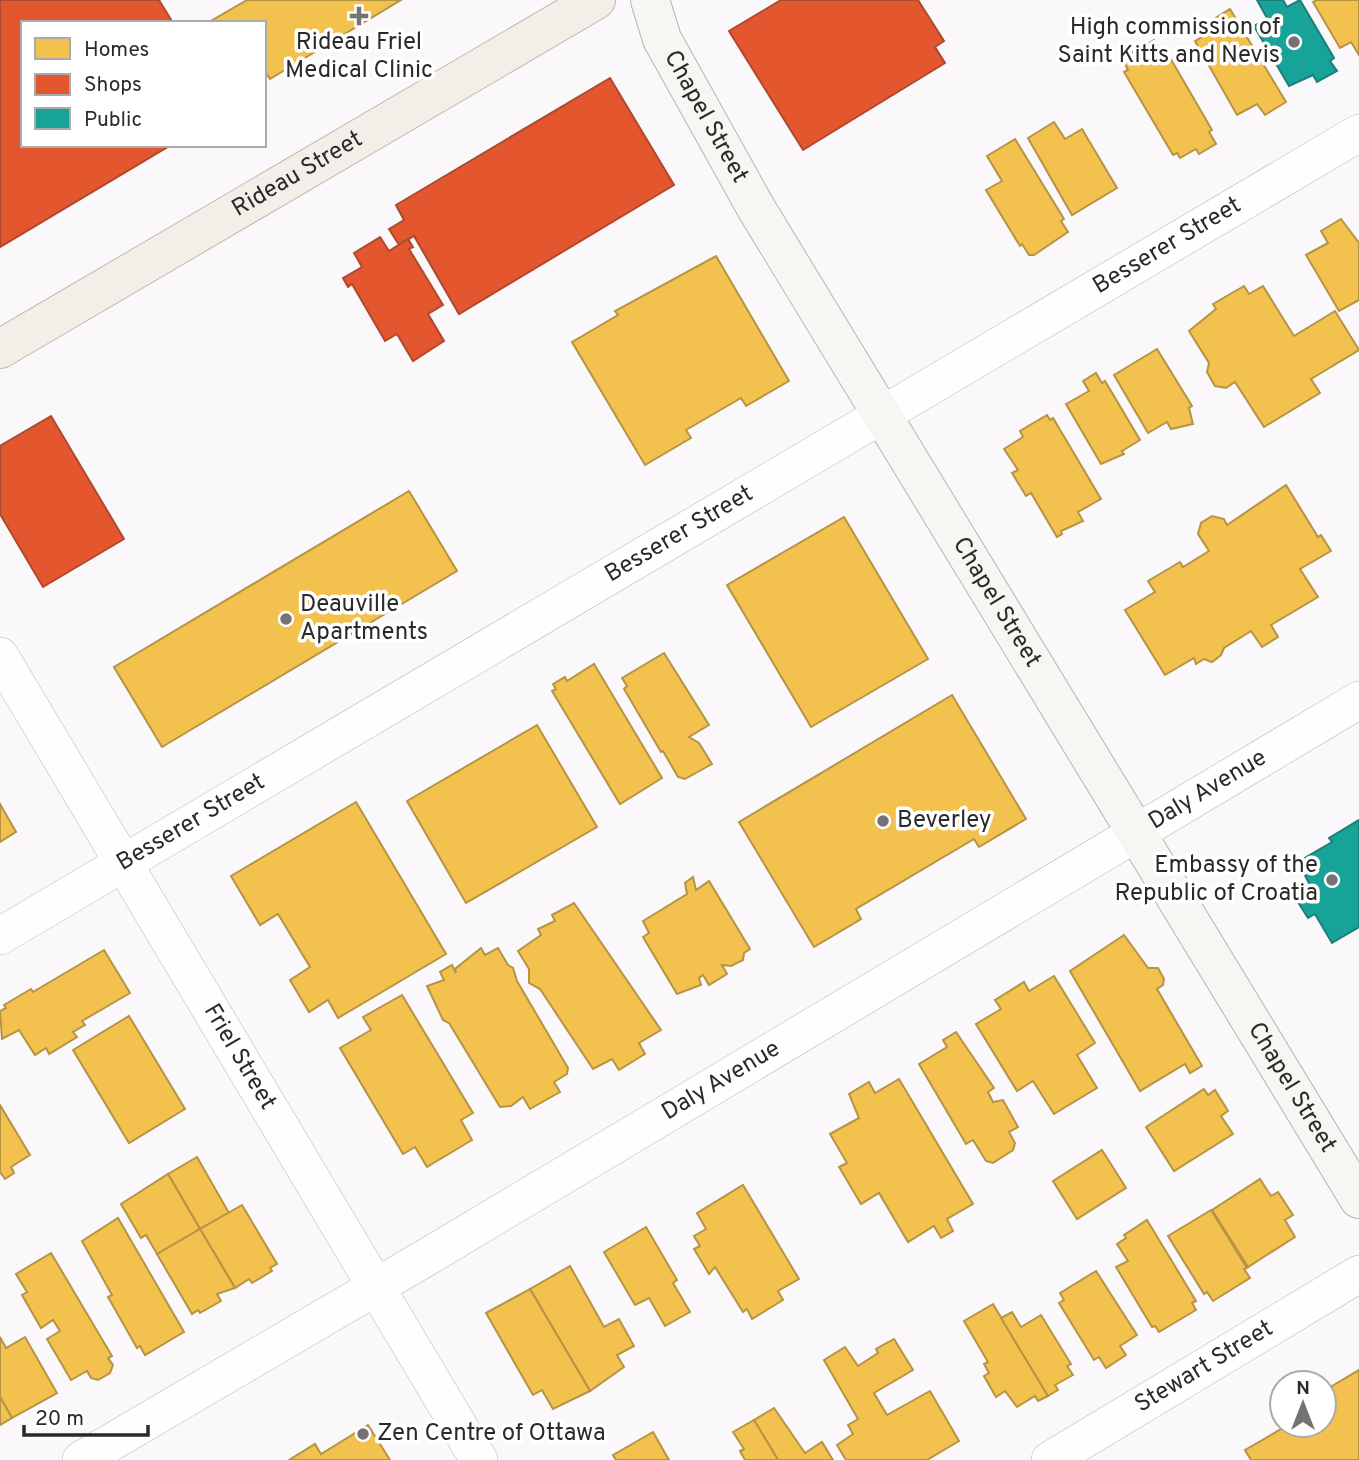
<svg xmlns="http://www.w3.org/2000/svg" width="1359" height="1460" viewBox="0 0 1359 1460" font-family="Overpass,sans-serif">
<style>
.homes{fill:#f2c14e;stroke:#b69444;stroke-width:2}
.shops{fill:#e4572e;stroke:#ac4a2d;stroke-width:2}
.public{fill:#17a398;stroke:#1d7f77;stroke-width:2}
.lines{fill:none;stroke-linecap:round;stroke-linejoin:round}
.street-casing{stroke:#b7b5b7;stroke-width:38}
.secondary-casing{stroke:#b7b5b7;stroke-width:40}
.primary-casing{stroke:#c1b9ad;stroke-width:40}
.street{stroke:#fefefe;stroke-width:37}
.secondary{stroke:#f8f6f3;stroke-width:38}
.primary{stroke:#f3efe8;stroke-width:38}
.poi-dot{fill:#747274;stroke:#fff;stroke-width:2.5}
.labels{text-anchor:middle;dominant-baseline:central;stroke-width:7;stroke-linejoin:round;paint-order:stroke}
.poi-label{font-size:24px;fill:#2b2a2b;stroke:#fff;text-anchor:start}
.street-label{font-size:24px;fill:#2b2a2b;stroke:#fff}
</style>
<rect width="100%" height="100%" fill="#fbf8fb"/>
<g class="homes">
<polygon points="247,0 401,0 270,79 264,70 264,23 209,22"/>
<polygon points="1317,0 1359,0 1359,55 1351,42 1340,48 1313,2"/>
<polygon points="1230,9 1286,102 1265,115 1257,104 1237,115 1195,41 1205,35 1198,29"/>
<polygon points="1154,40 1160,51 1165,49 1212,130 1209,132 1216,144 1199,154 1196,149 1180,158 1177,153 1173,155 1124,72 1128,70 1122,58"/>
<polygon points="1054,122 1065,139 1082,129 1117,188 1072,215 1028,138"/>
<polygon points="1015,139 1064,219 1061,221 1068,232 1034,255 1029,255 1022,244 1020,246 986,190 1002,181 987,156"/>
<polygon points="1341,219 1359,243 1359,300 1339,311 1306,255 1328,243 1321,231"/>
<polygon points="716,256 789,381 746,406 741,398 686,430 691,438 645,465 572,342 618,315 615,311"/>
<polygon points="1244,286 1249,294 1263,286 1294,336 1335,311 1359,350 1311,379 1320,393 1264,427 1235,382 1226,388 1215,386 1207,372 1209,363 1189,331 1216,309 1213,304"/>
<polygon points="1157,349 1192,406 1189,408 1193,424 1171,429 1167,422 1148,433 1114,375"/>
<polygon points="1096,373 1102,383 1105,381 1140,440 1122,451 1124,454 1101,464 1066,404 1089,391 1083,381"/>
<polygon points="1047,415 1050,420 1053,418 1101,499 1078,512 1083,521 1061,531 1062,534 1057,537 1031,493 1026,496 1012,473 1018,470 1004,449 1023,437 1020,431"/>
<polygon points="1286,485 1318,537 1321,535 1331,551 1300,569 1318,597 1271,625 1278,637 1262,647 1251,631 1224,648 1221,655 1212,662 1204,659 1196,664 1194,658 1165,675 1125,610 1155,592 1148,581 1180,562 1183,567 1209,551 1198,534 1201,523 1212,516 1224,519 1227,525"/>
<polygon points="409,491 457,571 162,747 114,667"/>
<polygon points="844,517 928,659 811,727 727,585"/>
<polygon points="664,653 709,725 689,737 699,743 712,764 685,779 678,777 663,751 661,752 624,689 627,686 622,678"/>
<polygon points="594,664 662,778 620,804 552,691 556,689 553,684 565,677 567,681"/>
<polygon points="952,695 1026,819 979,847 974,839 856,909 861,919 814,947 739,822"/>
<polygon points="537,725 597,827 466,903 407,801"/>
<polygon points="356,802 446,954 338,1018 328,1000 309,1012 290,980 310,967 278,914 260,925 231,876"/>
<polygon points="0,804 16,832 0,842"/>
<polygon points="693,877 696,890 709,881 750,949 744,953 743,960 731,966 722,965 727,974 709,985 703,975 699,978 701,985 677,994 643,937 649,933 643,921 687,894 685,883"/>
<polygon points="574,903 661,1030 639,1043 645,1054 619,1070 612,1059 593,1069 540,989 529,983 529,969 518,951 541,935 538,929 555,921 552,915"/>
<polygon points="1124,935 1148,968 1158,968 1164,979 1163,985 1157,989 1202,1066 1190,1073 1185,1064 1140,1091 1070,971"/>
<polygon points="481,948 485,955 498,948 508,965 513,968 517,981 568,1068 567,1074 554,1082 560,1092 530,1109 523,1097 511,1106 500,1107 449,1023 443,1020 427,986 444,980 440,972 452,965 456,973 455,969"/>
<polygon points="104,950 130,993 82,1021 85,1025 73,1032 77,1037 49,1054 46,1048 35,1055 19,1030 2,1039 0,1011 6,1008 4,1005 31,989 33,992"/>
<polygon points="1054,976 1095,1043 1077,1055 1097,1088 1054,1114 1033,1081 1017,1091 976,1024 1001,1009 995,1000 1024,982 1029,991"/>
<polygon points="402,995 473,1113 461,1120 472,1140 427,1167 415,1147 403,1154 340,1048 371,1030 363,1017"/>
<polygon points="129,1016 185,1109 129,1143 73,1050"/>
<polygon points="956,1032 994,1088 988,1092 993,1102 1003,1100 1018,1127 1009,1132 1015,1143 1013,1150 993,1163 986,1161 973,1140 966,1144 919,1064 947,1047 943,1040"/>
<polygon points="899,1079 973,1204 947,1219 953,1231 941,1238 934,1226 908,1242 879,1193 861,1204 839,1167 847,1163 830,1134 859,1118 849,1094 869,1082 875,1093"/>
<polygon points="1204,1089 1208,1095 1215,1090 1228,1111 1221,1116 1233,1134 1174,1171 1146,1127"/>
<polygon points="0,1105 30,1155 11,1167 14,1173 5,1179 0,1172"/>
<polygon points="1102,1150 1126,1188 1077,1219 1053,1181"/>
<polygon points="197,1157 229,1213 200,1229 168,1174"/>
<polygon points="168,1174 200,1229 157,1254 146,1235 141,1238 121,1204"/>
<polygon points="1260,1179 1271,1196 1278,1192 1293,1215 1285,1220 1295,1237 1248,1267 1212,1210"/>
<polygon points="743,1185 799,1279 778,1291 783,1300 752,1319 747,1309 743,1312 715,1267 709,1274 694,1249 700,1246 694,1236 706,1229 697,1213"/>
<polygon points="242,1205 277,1264 270,1268 272,1271 252,1283 249,1279 235,1288 200,1229"/>
<polygon points="1211,1210 1247,1268 1244,1269 1250,1278 1213,1301 1207,1292 1204,1294 1168,1236"/>
<polygon points="118,1218 184,1332 145,1355 140,1346 137,1348 108,1297 112,1295 82,1241"/>
<polygon points="1147,1220 1196,1301 1192,1303 1196,1310 1159,1332 1155,1326 1152,1327 1116,1267 1128,1261 1117,1244 1126,1238 1124,1235"/>
<polygon points="646,1227 677,1280 673,1283 690,1312 665,1326 649,1298 635,1305 604,1252"/>
<polygon points="200,1229 235,1288 217,1294 221,1301 200,1313 198,1310 192,1314 157,1254"/>
<polygon points="51,1253 112,1356 108,1358 113,1365 110,1373 98,1380 91,1378 87,1371 71,1380 47,1339 60,1331 53,1320 41,1328 22,1295 27,1292 16,1274"/>
<polygon points="570,1266 604,1327 619,1319 634,1346 617,1355 624,1367 590,1391 530,1289"/>
<polygon points="1096,1271 1137,1335 1120,1346 1126,1355 1106,1368 1099,1357 1094,1360 1059,1303 1064,1300 1060,1293"/>
<polygon points="530,1289 590,1391 553,1409 542,1390 533,1395 486,1313"/>
<polygon points="993,1304 1048,1396 1038,1401 1035,1396 1017,1407 1005,1391 996,1397 984,1376 989,1373 984,1364 988,1362 964,1321"/>
<polygon points="1012,1312 1021,1327 1041,1315 1071,1364 1067,1366 1073,1375 1055,1385 1058,1390 1048,1396 1001,1318"/>
<polygon points="0,1337 6,1348 25,1337 57,1393 12,1418 0,1397"/>
<polygon points="894,1339 913,1370 874,1393 887,1415 930,1391 959,1441 927,1460 846,1460 837,1445 853,1434 848,1425 858,1419 824,1360 845,1347 858,1366 878,1353 876,1349"/>
<polygon points="1359,1370 1359,1460 1251,1460 1245,1450 1288,1425 1324,1425 1324,1403 1333,1398 1327,1389"/>
<polygon points="0,1397 12,1418 0,1425"/>
<polygon points="774,1408 805,1453 822,1442 833,1460 778,1460 754,1420"/>
<polygon points="754,1420 778,1460 745,1460 740,1451 744,1449 733,1432"/>
<polygon points="368,1425 390,1460 289,1460 315,1444 321,1454"/>
<polygon points="653,1432 669,1460 616,1460 613,1455"/>
</g>
<g class="shops">
<polygon points="0,0 159,0 173,23 23,23 23,145 171,145 0,247"/>
<polygon points="781,0 918,0 944,41 935,47 945,63 803,150 729,31"/>
<polygon points="610,78 674,185 459,314 414,236 399,245 389,229 404,220 396,205"/>
<polygon points="380,237 389,251 408,239 413,247 409,249 443,305 428,314 444,341 413,361 397,334 385,341 352,284 348,287 343,278 362,267 354,253"/>
<polygon points="51,416 124,539 43,587 0,514 0,446"/>
</g>
<g class="public">
<polygon points="1257,0 1283,0 1287,7 1300,0 1334,58 1330,61 1337,71 1317,82 1313,75 1289,86 1254,26 1267,18"/>
<polygon points="1359,820 1359,927 1332,943 1315,914 1308,918 1296,899 1312,889 1298,862 1332,842 1329,838"/>
</g>
<g class="lines">
<g class="street-casing">
<g id="street">
<path id="s1" d="M 0,656 L 479,1460"/>
<path id="s2" d="M 0,936 L 1359,133"/>
<path id="s3" d="M 81,1460 L 432,1254 L 1359,700"/>
<path id="s4" d="M 1050,1460 L 1359,1274"/>
</g>
</g>
<g class="secondary-casing">
<g id="secondary">
<path id="s5" d="M 650,0 L 662,39 L 756,208 L 1359,1199"/>
</g>
</g>
<g class="primary-casing">
<g id="primary">
<path id="s6" d="M 0,349 L 596,0"/>
</g>
</g>
<use href="#street" class="street"/>
<use href="#secondary" class="secondary"/>
<use href="#primary" class="primary"/>
</g>
<g class="poi-dot">
<path d="M355.5 5.5h7v7h7v7h-7v7h-7v-7h-7v-7h7z"/>
<circle cx="1294" cy="42" r="7"/>
<circle cx="286" cy="619" r="7"/>
<circle cx="883" cy="821" r="7"/>
<circle cx="1332" cy="880" r="7"/>
<circle cx="363" cy="1434" r="7"/>
</g>
<g class="labels">
<g class="poi-label">
<text x="1280" y="28" text-anchor="end">High commission of<tspan x="1280" dy="28">Saint Kitts and Nevis</tspan></text>
<text x="359" y="43" text-anchor="middle">Rideau Friel<tspan x="359" dy="28">Medical Clinic</tspan></text>
<text x="300" y="605">Deauville<tspan x="300" dy="28">Apartments</tspan></text>
<text x="897" y="821">Beverley</text>
<text x="1318" y="866" text-anchor="end">Embassy of the<tspan x="1318" dy="28">Republic of Croatia</tspan></text>
<text x="377" y="1434">Zen Centre of Ottawa</text>
</g>
<g class="street-label">
<text stroke="none"><textPath href="#s5" startOffset="130">Chapel Street</textPath></text>
<text stroke="none"><textPath href="#s6" startOffset="345">Rideau Street</textPath></text>
<text stroke="none"><textPath href="#s2" startOffset="1356">Besserer Street</textPath></text>
<text stroke="none"><textPath href="#s2" startOffset="789">Besserer Street</textPath></text>
<text stroke="none"><textPath href="#s5" startOffset="696">Chapel Street</textPath></text>
<text stroke="none"><textPath href="#s3" startOffset="1311">Daly Avenue</textPath></text>
<text stroke="none"><textPath href="#s2" startOffset="222">Besserer Street</textPath></text>
<text stroke="none"><textPath href="#s1" startOffset="467">Friel Street</textPath></text>
<text stroke="none"><textPath href="#s3" startOffset="744">Daly Avenue</textPath></text>
<text stroke="none"><textPath href="#s5" startOffset="1264">Chapel Street</textPath></text>
<text stroke="none"><textPath href="#s4" startOffset="180">Stewart Street</textPath></text>
</g>
</g>
<rect x="21" y="21" width="245" height="126" fill="#ffffff" stroke="#aaaaaa" stroke-width="2"/>
<rect x="35" y="38" width="35" height="21" fill="#f2c14e" stroke="#aaaaaa" stroke-width="2"/>
<text x="84" y="56" font-size="21" fill="#2b2a2b">Homes</text>
<rect x="35" y="74" width="35" height="21" fill="#e4572e" stroke="#aaaaaa" stroke-width="2"/>
<text x="84" y="91" font-size="21" fill="#2b2a2b">Shops</text>
<rect x="35" y="108" width="35" height="21" fill="#17a398" stroke="#aaaaaa" stroke-width="2"/>
<text x="84" y="126" font-size="21" fill="#2b2a2b">Public</text>
<g transform="translate(1303 1404)"><circle r="33" fill="#ffffff" stroke="#aaaaaa" stroke-width="2"/>
<path d="M0-5L12 26L0 18L-12 26Z" fill="#747274"/>
<text y="-10" font-size="19" font-weight="bold" text-anchor="middle" fill="#2b2a2b">N</text>
</g>
<path d="M24 1425v10h124v-10" fill="none" stroke="#2b2a2b" stroke-width="3.5"/>
<text x="35" y="1425" font-size="21" fill="#2b2a2b" stroke="#ffffff" stroke-width="5" paint-order="stroke">20 m</text>
</svg>
